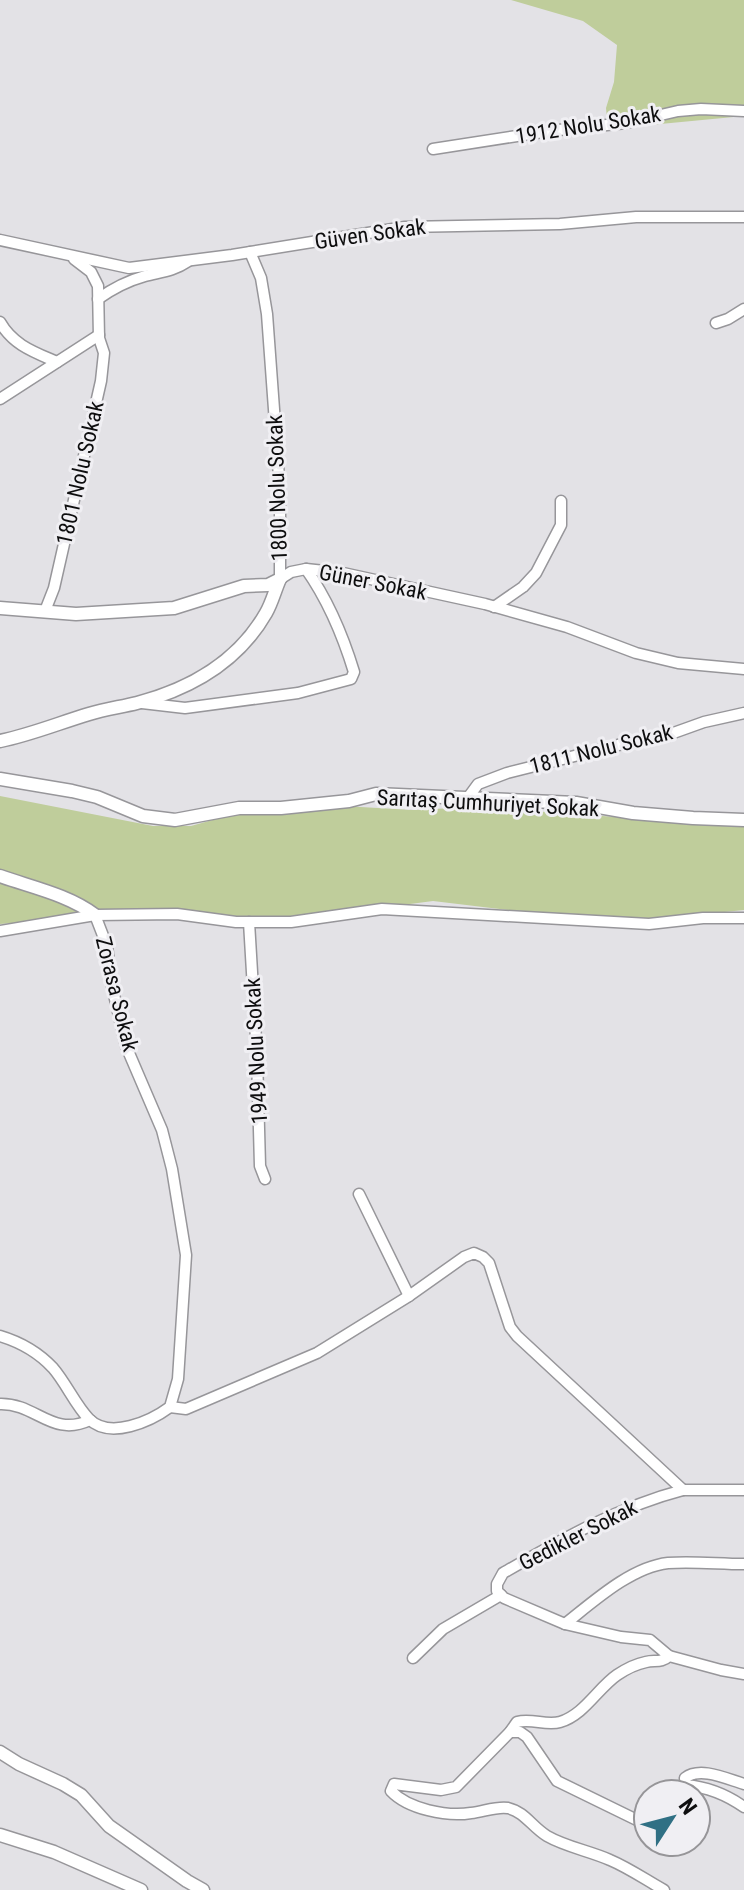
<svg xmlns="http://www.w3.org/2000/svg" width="744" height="1890" viewBox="0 0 744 1890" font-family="'Roboto Condensed',sans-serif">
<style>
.green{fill:#bfcd9b}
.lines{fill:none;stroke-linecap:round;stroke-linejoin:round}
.minor-casing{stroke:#97969a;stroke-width:13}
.tertiary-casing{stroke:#97969a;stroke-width:15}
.minor{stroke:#fff;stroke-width:10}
.tertiary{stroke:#fff;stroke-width:12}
.labels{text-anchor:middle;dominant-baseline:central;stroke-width:6;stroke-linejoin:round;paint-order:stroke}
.street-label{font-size:22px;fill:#0e0e0f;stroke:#f0eff3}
</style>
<rect width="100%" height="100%" fill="#e3e2e6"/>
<g class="green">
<polygon points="511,0 744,0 744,116 608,129 606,108 614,82 617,45 583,21"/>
<polygon points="0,796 153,826 191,826 248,810 309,804 412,810 475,807 644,819 744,818 744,910 648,920 516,911 433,901 265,923 127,914 0,924"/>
</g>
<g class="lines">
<g class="minor-casing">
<g id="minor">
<polyline points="433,149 549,131 626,123 678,111 701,109 744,111"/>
<polyline points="0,240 129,268 232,255 405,227 560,224 636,217 744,217"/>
<polyline points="250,252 261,278 267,314 280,491 280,579"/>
<path d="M 98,299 C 112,289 127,281 145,276 C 160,272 174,271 187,262"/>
<path d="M 0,322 C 13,345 34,352 57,362"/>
<polyline points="716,323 728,319 744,309"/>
<polyline points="0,399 99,335"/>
<polyline points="280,579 291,572 306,569 343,573 485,604 567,627 636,653 678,663 744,669"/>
<polyline points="494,607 523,587 536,573 561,525 561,501"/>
<polyline points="45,611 54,588 101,381 104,353 99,338 98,286 91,272 74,259"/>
<path d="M 142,703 L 185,708 L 298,693 L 351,679 L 354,672 C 343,636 328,600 306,569"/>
<polyline points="467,799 478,784 507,773 618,745 665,736 704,722 744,713"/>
<polyline points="249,922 257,1056 260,1166 265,1179"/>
<polyline points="0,931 95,915 177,914 236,922 291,922 382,909 649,924 703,918 744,918"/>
<polyline points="359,1194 409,1296"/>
<path d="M 0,1336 C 20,1342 39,1353 53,1368 C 66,1383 76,1406 89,1419 C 110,1440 151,1421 170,1407 L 178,1379 L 186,1255 L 172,1169 L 162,1130 L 126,1046 L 112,986 L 107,946 L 95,915"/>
<path d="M 0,1404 C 36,1403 52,1438 90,1420"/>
<path d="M 170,1407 L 186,1409 L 317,1353 L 409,1296 L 464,1257 L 474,1253 L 483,1257 L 489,1263 L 510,1327 L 517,1336 L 683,1490 C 618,1507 561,1540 503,1573 L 497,1584 L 497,1591 L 504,1598 L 565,1624 L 621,1637 L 650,1640 L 669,1656 C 662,1663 655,1660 646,1662 C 636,1664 626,1669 617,1675 C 598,1688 584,1715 560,1722 C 546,1726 532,1718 517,1722 L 510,1732 L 456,1787 L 441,1790 L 394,1784 L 391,1791 C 408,1809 447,1817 471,1813 C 483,1812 496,1806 508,1808 C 525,1812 532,1827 547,1836 C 566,1847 590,1851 610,1860 C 629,1868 646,1880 664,1890"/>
<polyline points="683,1490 744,1490"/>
<path d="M 565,1624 C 593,1602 631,1567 668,1563 C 692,1561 719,1564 744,1564"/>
<polyline points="669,1656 721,1670 744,1674"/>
<polyline points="413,1658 443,1629 501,1595"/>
<polyline points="510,1732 520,1732 527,1737 557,1781 641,1822 648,1822"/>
<path d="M 744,1784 C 727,1779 700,1766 685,1778 L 686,1785 C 707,1787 727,1795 744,1807"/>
</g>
</g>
<g class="tertiary-casing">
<g id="tertiary">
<polyline points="0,608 76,614 174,608 244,586 268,585 280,579"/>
<path d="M 0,741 C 30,735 59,723 89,714 C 105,709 121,707 137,703 C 190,689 238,662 266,613 C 272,603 275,590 280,579"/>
<polyline points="0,779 72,791 97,797 143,816 175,820 239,808 281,808 349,801 376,794 576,803 633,813 693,818 744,820"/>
<path d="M 0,876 C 31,887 69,895 95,915"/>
<polyline points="0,1752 19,1764 63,1784 81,1795 109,1826 187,1881 203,1890"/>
<polyline points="0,1835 54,1852 141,1890"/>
</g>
</g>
<use href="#minor" class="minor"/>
<use href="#tertiary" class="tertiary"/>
</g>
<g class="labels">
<g class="street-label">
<text transform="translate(588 125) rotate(-9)">1912 Nolu Sokak</text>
<text transform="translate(370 234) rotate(-8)">Güven Sokak</text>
<text transform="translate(80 473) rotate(-77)">1801 Nolu Sokak</text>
<text transform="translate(277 488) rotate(-92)">1800 Nolu Sokak</text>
<text transform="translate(373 582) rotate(11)">Güner Sokak</text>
<text transform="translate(601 749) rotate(-14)">1811 Nolu Sokak</text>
<text transform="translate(488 803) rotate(3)">Sarıtaş Cumhuriyet Sokak</text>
<text transform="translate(117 994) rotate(76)">Zorasa Sokak</text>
<text transform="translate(256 1051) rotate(-93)">1949 Nolu Sokak</text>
<text transform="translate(578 1535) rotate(-27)">Gedikler Sokak</text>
</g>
</g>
<g transform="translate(672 1818) rotate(54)"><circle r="38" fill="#f0eff3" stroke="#969598" stroke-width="2"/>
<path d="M0-6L14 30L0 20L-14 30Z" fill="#307084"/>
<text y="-12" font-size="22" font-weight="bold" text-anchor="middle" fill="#0e0e0f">N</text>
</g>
</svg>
